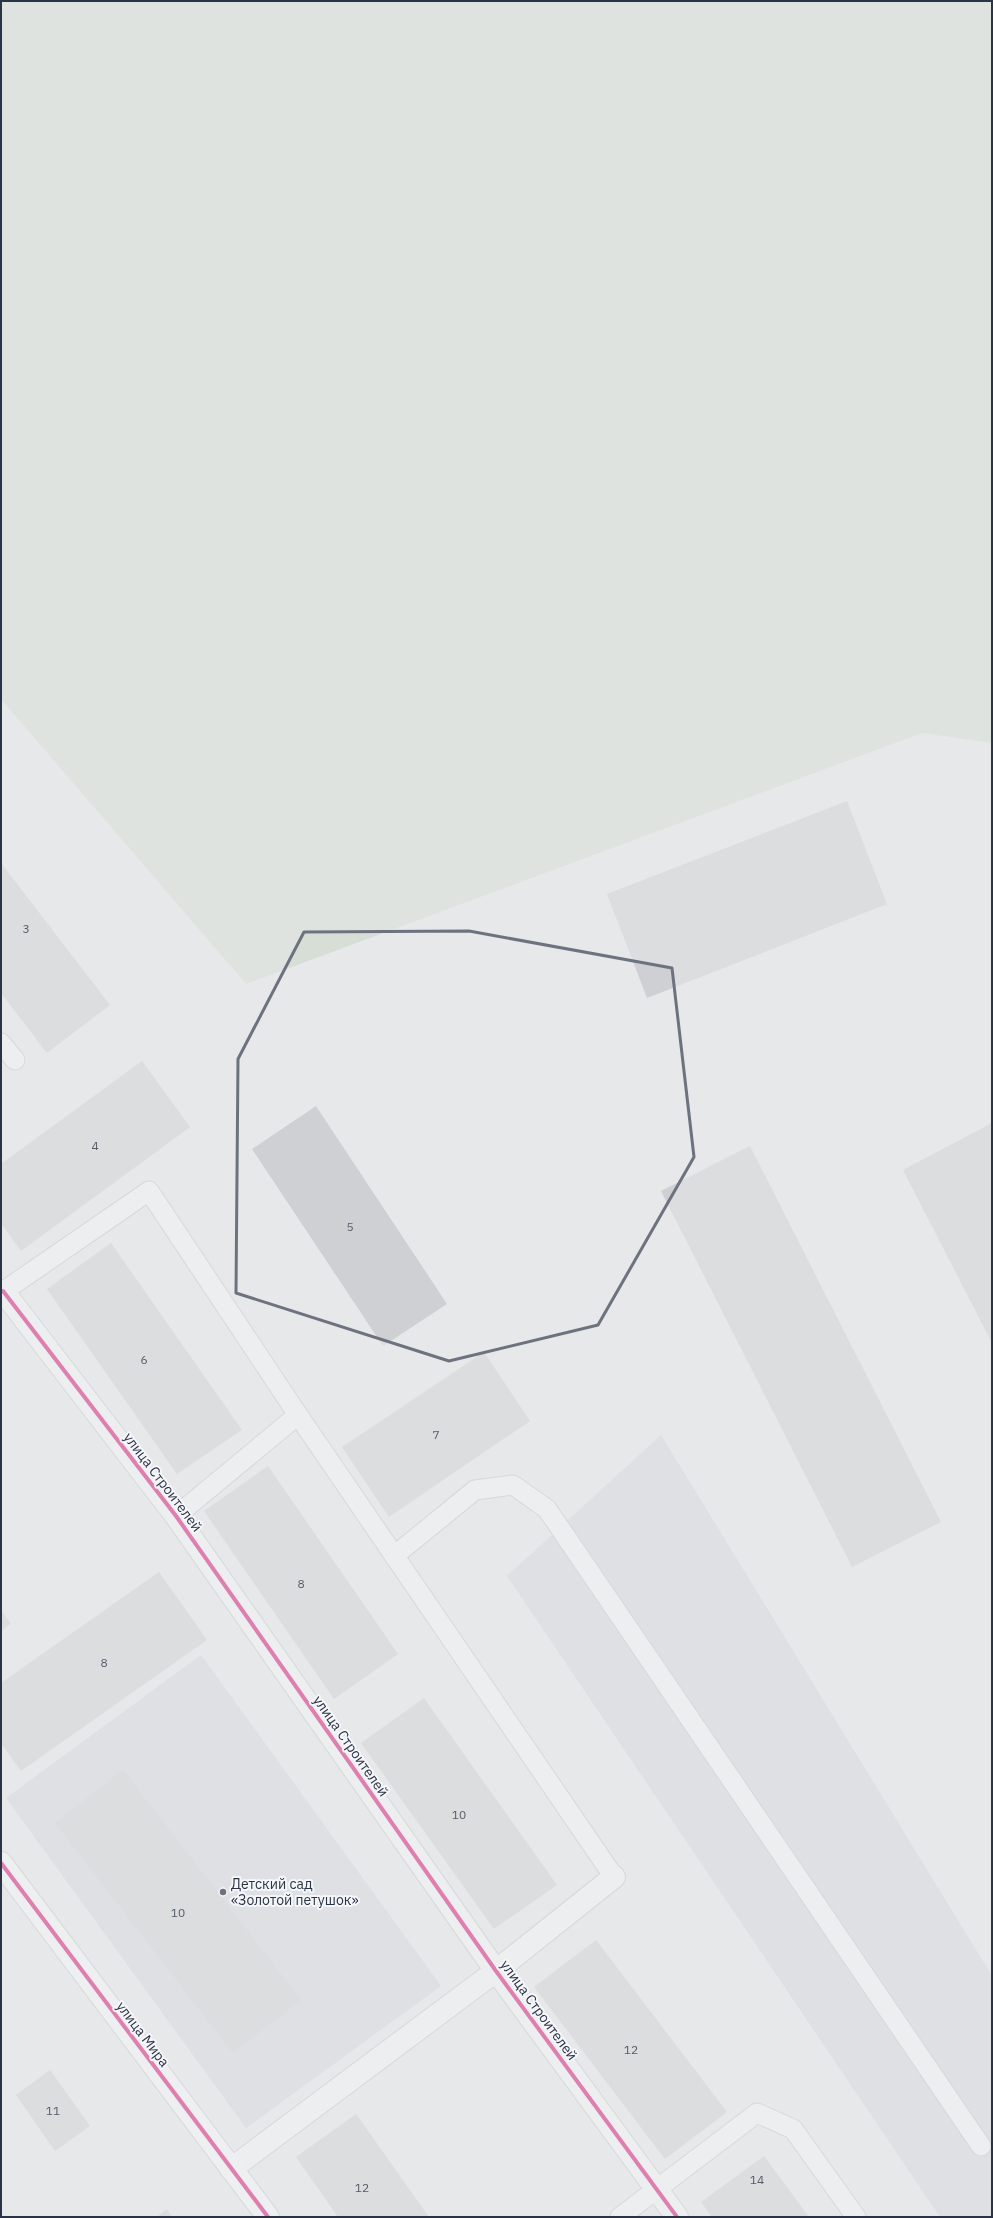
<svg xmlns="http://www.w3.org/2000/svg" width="993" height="2218" viewBox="0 0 993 2218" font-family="'IBM Plex Sans',sans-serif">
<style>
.built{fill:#d4d7dd}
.green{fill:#d6ded6}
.building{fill:#ced0d3}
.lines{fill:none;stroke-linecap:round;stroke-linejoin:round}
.lane-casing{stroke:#c4c6c8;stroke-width:21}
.street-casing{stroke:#c4c6c8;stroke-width:24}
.secondary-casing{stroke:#c4c6c8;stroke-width:24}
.lane{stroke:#f5f6f7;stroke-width:19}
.street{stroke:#f5f6f7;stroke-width:22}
.secondary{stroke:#f8f8f8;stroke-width:22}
.cycleway-casing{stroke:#f4f6f9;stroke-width:6}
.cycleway{stroke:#d6006c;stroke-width:4}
.marked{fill:none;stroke:#6c737f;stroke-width:3;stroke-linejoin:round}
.poi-dot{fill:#6c737f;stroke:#f4f6f9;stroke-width:1.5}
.labels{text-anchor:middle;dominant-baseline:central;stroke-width:4;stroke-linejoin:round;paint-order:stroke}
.number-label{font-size:12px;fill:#545c69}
.street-label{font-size:14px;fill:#2b3445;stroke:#f4f6f9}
.poi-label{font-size:14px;fill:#2b3445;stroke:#f4f6f9;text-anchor:start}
</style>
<rect width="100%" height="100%" fill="#e6e8ea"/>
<g class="built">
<polygon points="661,1435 992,1976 992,2217 940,2217 507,1576"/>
<polygon points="201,1655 441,1986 246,2128 6,1798"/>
</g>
<polygon class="green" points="1,1 992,1 992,743 922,733 246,984 1,699"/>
<g class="building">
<polygon points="847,801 887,904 647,998 607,894"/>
<polygon points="1,863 110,1005 47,1053 1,993"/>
<polygon points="142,1061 190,1127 21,1251 1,1223 1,1164"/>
<polygon points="316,1106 447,1304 383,1346 252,1149"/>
<polygon points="992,1123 992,1343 903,1170"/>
<polygon points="750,1146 941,1522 852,1567 661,1191"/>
<polygon points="111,1243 242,1430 177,1474 47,1289"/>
<polygon points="484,1352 530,1421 389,1517 342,1447"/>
<polygon points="268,1466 398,1654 334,1699 204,1511"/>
<polygon points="159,1572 207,1640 21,1771 1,1743 1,1683"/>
<polygon points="1,1610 11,1624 1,1631"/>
<polygon points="424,1698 557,1885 494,1929 361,1743"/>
<polygon points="123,1770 301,2000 233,2053 55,1823"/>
<polygon points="596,1940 727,2112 665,2159 534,1987"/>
<polygon points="50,2070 90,2126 55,2151 16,2095"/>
<polygon points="356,2114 429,2217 338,2217 296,2157"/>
<polygon points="764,2156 809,2217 712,2217 701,2202"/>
<polygon points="167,2209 172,2217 157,2217"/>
</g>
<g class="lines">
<g class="lane-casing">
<g id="lane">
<polyline points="1,1043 15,1060"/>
<polyline points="1,1293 149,1191 298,1415 614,1877"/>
<polyline points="176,1516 298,1415"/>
<polyline points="394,1556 475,1490 513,1485 547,1509 981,2146"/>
<polyline points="620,2217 757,2113 793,2129 856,2217"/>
</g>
</g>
<g class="street-casing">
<g id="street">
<polyline points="3,1291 176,1516 496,1971 677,2217"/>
<polyline points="231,2169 496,1971 614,1877"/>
</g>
</g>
<g class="secondary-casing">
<polyline id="secondary" points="1,1863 268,2217"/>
</g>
<use href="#lane" class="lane"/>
<use href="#street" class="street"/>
<use href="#secondary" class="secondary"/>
<g class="cycleway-casing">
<g id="cycleway">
<polyline points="3,1291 176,1516 496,1971 677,2217"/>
<polyline points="1,1863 268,2217"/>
</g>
</g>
<use href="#cycleway" class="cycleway"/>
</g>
<path d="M0 0H993V2218H0ZM 469,931 L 672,968 L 694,1157 L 598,1325 L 449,1361 L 236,1293 L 238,1059 L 304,932 Z" fill="#e6e8ea" fill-opacity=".55" fill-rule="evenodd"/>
<path class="marked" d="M 469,931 L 672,968 L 694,1157 L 598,1325 L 449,1361 L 236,1293 L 238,1059 L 304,932 Z"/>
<circle class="poi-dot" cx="223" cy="1892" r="4"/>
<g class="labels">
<g class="number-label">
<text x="26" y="928">3</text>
<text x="95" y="1145">4</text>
<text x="350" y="1226">5</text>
<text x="144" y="1359">6</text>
<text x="436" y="1434">7</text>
<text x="301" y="1583">8</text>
<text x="104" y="1662">8</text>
<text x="459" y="1814">10</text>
<text x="178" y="1912">10</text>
<text x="631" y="2049">12</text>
<text x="53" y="2110">11</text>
<text x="757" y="2179">14</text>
<text x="362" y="2187">12</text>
</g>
<g class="street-label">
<text transform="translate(163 1482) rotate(53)">улица Строителей</text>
<text transform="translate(351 1746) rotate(55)">улица Строителей</text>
<text transform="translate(539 2010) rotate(54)">улица Строителей</text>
<text transform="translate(143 2034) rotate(53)">улица Мира</text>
</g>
<g class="poi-label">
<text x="231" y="1884">Детский сад<tspan x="231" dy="16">«Золотой петушок»</tspan></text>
</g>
</g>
<rect width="993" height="2218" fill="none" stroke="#2b3445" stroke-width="4"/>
</svg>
